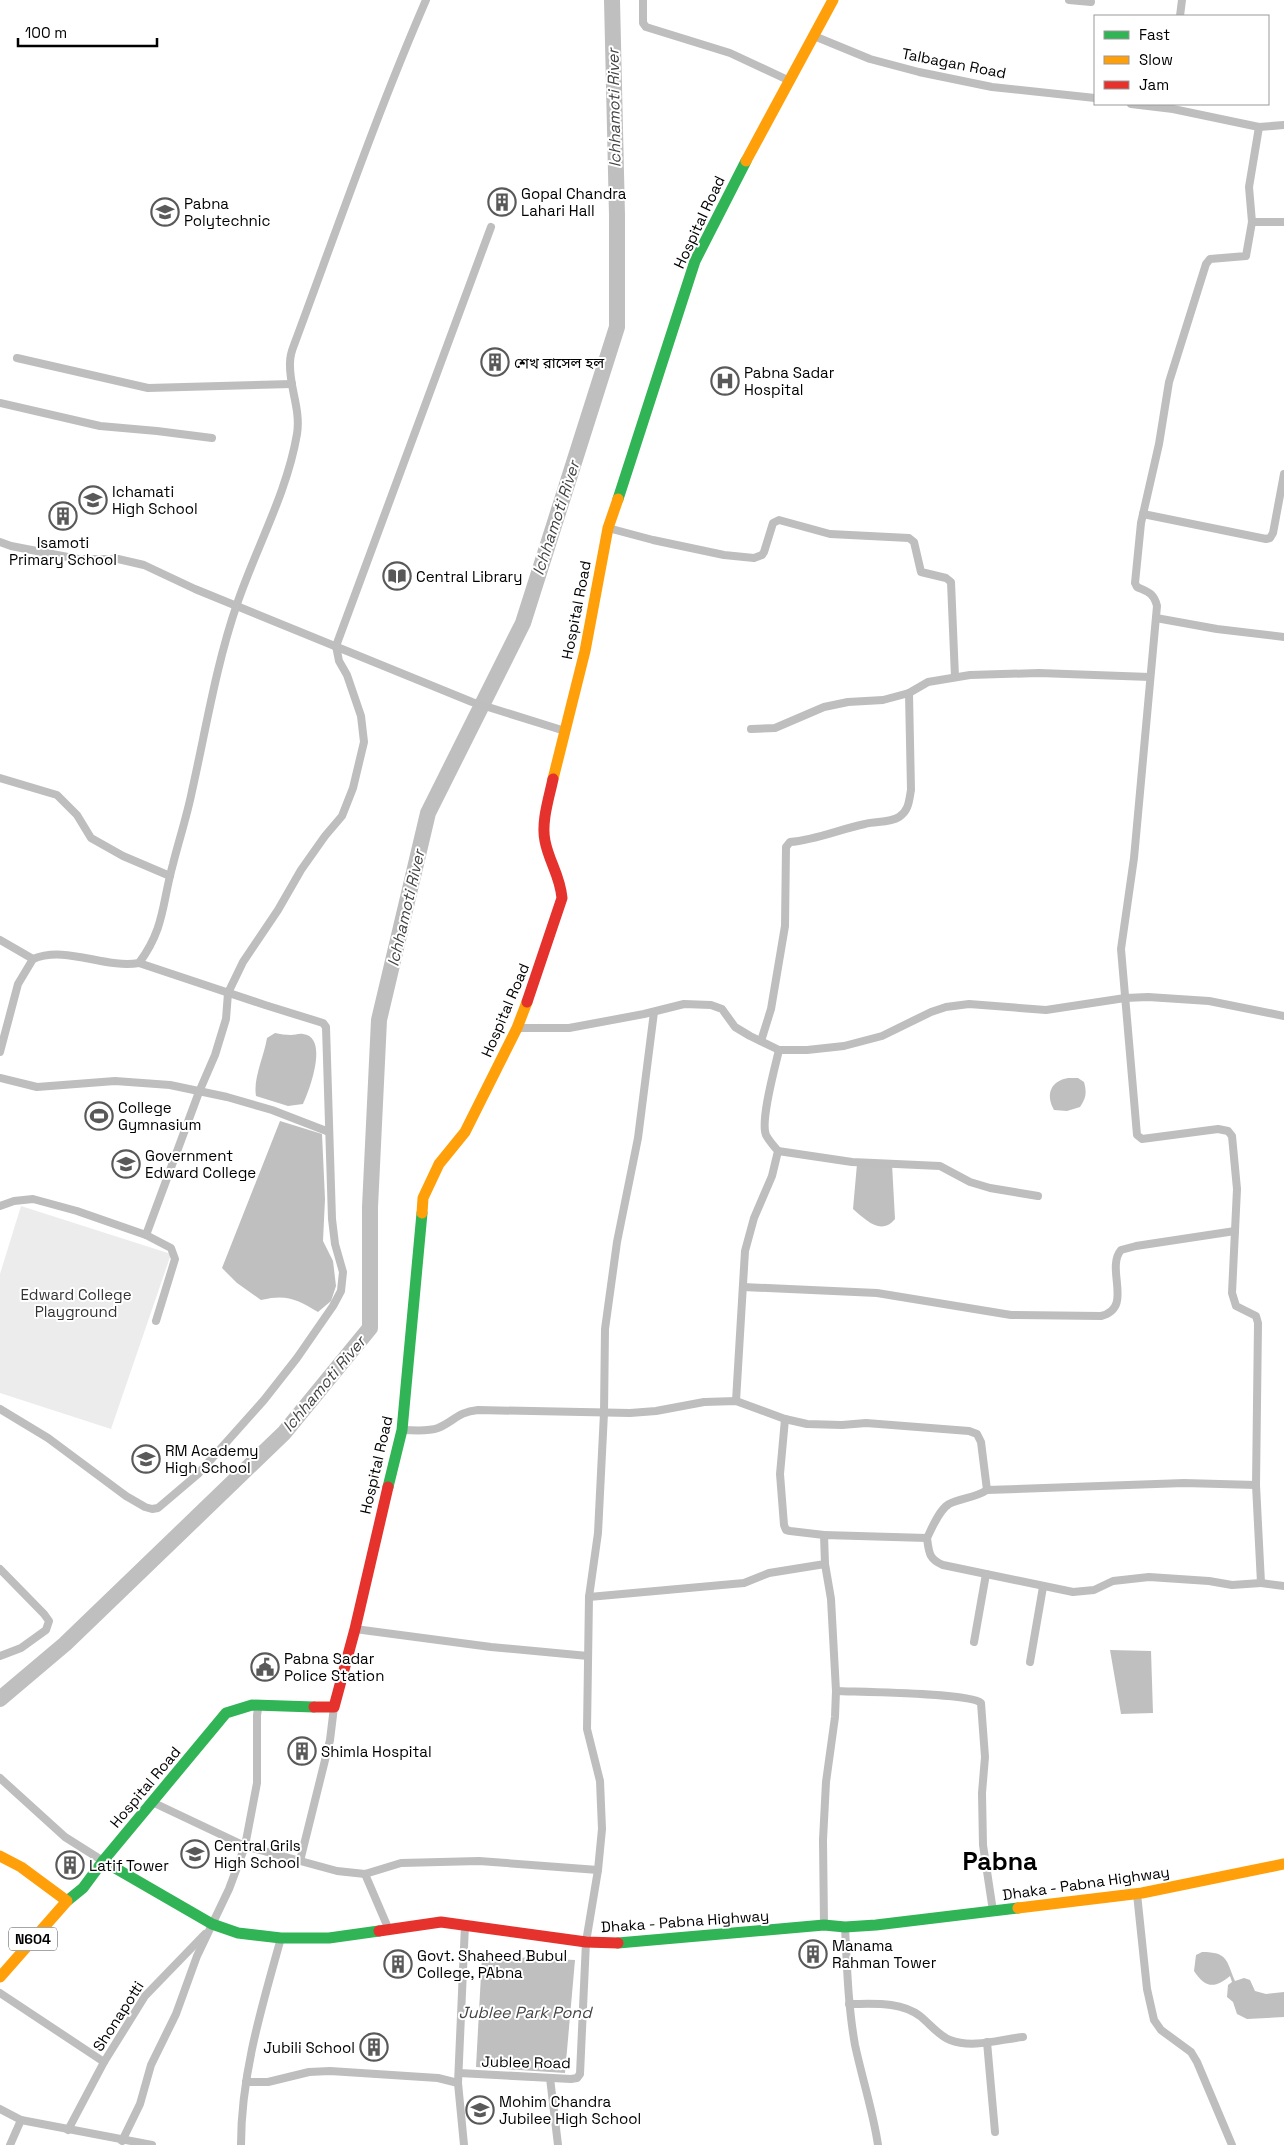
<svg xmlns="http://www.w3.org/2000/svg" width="1284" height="2145" viewBox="0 0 1284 2145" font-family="'Space Grotesk','Noto Sans Bengali',sans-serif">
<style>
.green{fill:#ececec}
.water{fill:#bfbfbf}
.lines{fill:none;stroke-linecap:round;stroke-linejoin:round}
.river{stroke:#bfbfbf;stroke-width:16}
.street{stroke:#bebebe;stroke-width:8}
.fast{stroke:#30b455;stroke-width:11}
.slow{stroke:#ff9f0a;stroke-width:11}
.jam{stroke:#e5322d;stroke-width:11}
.labels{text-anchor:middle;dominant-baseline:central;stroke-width:4;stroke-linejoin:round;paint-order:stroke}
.shield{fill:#fff;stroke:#4c4c4c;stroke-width:1}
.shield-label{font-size:14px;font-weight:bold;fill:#000}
.street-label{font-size:15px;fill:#000;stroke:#fff}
.poi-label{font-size:15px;fill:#000;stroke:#fff;text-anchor:start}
.park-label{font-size:15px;fill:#333;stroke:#fff}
.water-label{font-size:16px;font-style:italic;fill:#444;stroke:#fff}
.town-label{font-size:25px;font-weight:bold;fill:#000;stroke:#fff}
</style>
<rect width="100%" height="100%" fill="#fff"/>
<polygon class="green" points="21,1206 171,1254 111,1429 0,1393 0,1274"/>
<g class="water">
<path d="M 275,1033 C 280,1034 286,1035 291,1035 C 295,1035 299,1033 303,1034 C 329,1037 310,1089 303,1104 L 288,1106 L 256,1096 C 253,1078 264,1057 267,1038 Z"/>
<path d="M 1068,1078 L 1078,1078 L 1084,1082 C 1087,1093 1086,1098 1080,1107 L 1067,1111 L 1054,1110 C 1045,1094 1051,1081 1068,1078 Z"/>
<path d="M 280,1121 L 322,1134 L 325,1199 L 323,1241 L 333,1261 L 336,1286 L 331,1301 L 318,1312 C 296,1299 287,1294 261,1300 L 237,1283 L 222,1268 Z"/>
<path d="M 857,1164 L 892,1164 L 895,1219 C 881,1236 866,1220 853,1209 Z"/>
<polygon points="1110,1650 1151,1651 1153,1713 1121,1714"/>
<path d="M 1202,1952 C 1228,1952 1226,1960 1235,1981 L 1244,1978 L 1250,1980 L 1255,1991 L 1266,1994 L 1284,1992 L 1284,2017 L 1247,2019 L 1237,2014 L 1233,2002 L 1227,1997 L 1228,1985 L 1232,1982 L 1230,1976 C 1215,1989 1205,1988 1194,1971 L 1196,1955 Z"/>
<polygon points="482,1956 575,1960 565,2073 476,2067"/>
</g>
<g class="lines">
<polyline class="river" points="0,1699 65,1644 284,1433 370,1328 370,1207 379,1020 428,813 523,623 617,327 617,215 612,0"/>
<g class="street">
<polyline points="643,0 643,23 646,27 730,53 790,81"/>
<polyline points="1069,0 1091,2"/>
<polyline points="1180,16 1182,0"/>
<polyline points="814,36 870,59 919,72 992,87 1095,98"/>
<polyline points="1131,104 1173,109 1259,127 1249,187 1252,222 1284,222"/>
<polyline points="1259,127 1284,125"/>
<path d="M 1252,222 L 1246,256 L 1210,259 L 1206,264 L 1169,382 L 1159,444 L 1141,523 L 1135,583 L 1137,587 C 1148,592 1154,593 1157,606 L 1134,858 L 1121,949 L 1137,1135 L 1142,1139 L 1218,1129 L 1228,1131 L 1232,1136 L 1237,1189 L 1232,1293 L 1236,1306 L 1256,1316 L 1258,1323 L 1256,1485 L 1261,1583 L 1284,1586"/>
<polyline points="17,358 148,388 292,384"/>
<polyline points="0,403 100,426 157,431 212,438"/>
<polyline points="1143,514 1266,539 1270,538 1273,533 1284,474"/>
<polyline points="608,528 653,540 724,555 754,558 762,555 764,552 773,523 779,520 830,534 909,538 914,542 921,572 946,578 951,582 955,677"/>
<polyline points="0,542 11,546 78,559 118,559 144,565 195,589 472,702 565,731"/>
<polyline points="1156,618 1217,629 1284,637"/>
<polyline points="751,729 775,728 824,707 848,702 883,700 909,693 928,682 970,675 1039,673 1150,677"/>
<polyline points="0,778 57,795 77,815 91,838 123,856 170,876"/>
<polyline points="0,940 33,959"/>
<polyline points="517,1028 569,1028 644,1014 684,1004 711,1005 722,1009 735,1027 750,1036 779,1050 807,1050 844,1046 882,1036 931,1012 946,1007 969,1004 1046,1010 1125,998 1148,997 1209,1001 1284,1016"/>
<path d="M 761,1041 L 771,1009 L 785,926 L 786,847 L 790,842 C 816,840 840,829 865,824 C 876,821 889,823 899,817 C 909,811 909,800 911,790 L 909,693"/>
<path d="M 0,1052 L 18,984 L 33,959 C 66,945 105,969 139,963 C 165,928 162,903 173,864 C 179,840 187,816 192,791 C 206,729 216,665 237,604 C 256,548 287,493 297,434 C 301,409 289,387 290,363 C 290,357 292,350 294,345 C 337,229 377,113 426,0"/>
<polyline points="0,1078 37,1087 115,1081 170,1085 227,1097 272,1110 329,1132"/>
<polyline points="778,1151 852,1162 940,1166 970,1182 990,1188 1038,1196"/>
<polyline points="0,1206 14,1201 33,1199 77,1211 146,1235"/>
<path d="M 743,1287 L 877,1293 L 1011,1315 L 1101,1316 C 1134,1308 1105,1269 1121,1250 L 1136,1246 L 1235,1231"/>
<polyline points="156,1321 175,1259 171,1248 146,1235 199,1092 215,1055 226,1019 228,993 243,962 278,910 301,870 325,836 342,816 353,788 364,742 361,716 347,675 339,661 336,646 491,227"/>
<path d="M 736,1401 L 745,1251 L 754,1218 L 772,1176 L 778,1151 C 774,1146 769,1141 766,1135 C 760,1121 775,1067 779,1050"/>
<polyline points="0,1409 48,1438 126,1496 145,1507 152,1509 158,1508 198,1474 264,1400 297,1358 333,1306 341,1291 343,1272 335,1244 332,1219 326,1027 323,1023 265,1005 139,963"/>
<polyline points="785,1419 780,1474 784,1525 786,1530 790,1531 824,1535"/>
<path d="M 402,1430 C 414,1430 427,1432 438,1428 C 455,1421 457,1412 478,1410 L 630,1413 L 656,1411 L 704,1402 L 736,1401 L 785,1419 L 807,1424 L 842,1425 L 866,1423 L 969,1431 L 977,1434 L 981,1442 L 987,1490"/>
<path d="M 927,1538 C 929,1553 929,1559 943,1565 L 1073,1592 L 1094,1590 L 1113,1581 L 1149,1577 L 1209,1581 L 1232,1585 L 1261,1583"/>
<polyline points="0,1569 44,1614 49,1621 46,1630 21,1648 0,1656"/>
<path d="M 589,1597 L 744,1583 L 769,1573 L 825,1564 L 824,1535 L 927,1538 C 932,1528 939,1510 949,1504 C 961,1498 975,1498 987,1490 L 1184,1483 L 1256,1485"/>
<polyline points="355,1629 491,1647 588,1656"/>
<polyline points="974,1642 986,1574"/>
<polyline points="1030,1662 1043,1587"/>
<path d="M 836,1691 C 857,1692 971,1693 981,1703 L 985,1757 L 982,1793 L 983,1845 L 993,1911"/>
<polyline points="0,1778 65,1837 103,1861"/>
<polyline points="152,1802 245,1846 337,1871 365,1874 401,1863 479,1861 598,1870"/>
<polyline points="300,1861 330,1740 334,1707"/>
<polyline points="365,1874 389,1930"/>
<polyline points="1137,1894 1147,1989 1154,2020 1161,2030 1191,2052 1197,2062 1232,2145"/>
<polyline points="824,1925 823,1840 826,1782 835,1717 836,1691 831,1599 825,1564"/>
<path d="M 845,1927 C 847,1966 848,2006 855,2045 C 862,2078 873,2111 878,2145"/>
<polyline points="0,1993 104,2062"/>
<path d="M 849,2004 C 873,2004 900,2001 920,2016 C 930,2024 939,2036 950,2040 C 973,2049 1001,2039 1023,2037"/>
<polyline points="987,2042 995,2132"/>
<polyline points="459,2073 571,2079 577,2078 580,2074 586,1942 598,1870 602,1829 600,1781 587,1729 589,1597 598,1533 604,1413 605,1329 617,1242 638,1138 654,1012"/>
<polyline points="550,2078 558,2145"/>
<polyline points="246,2082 268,2082 309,2072 330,2071 438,2078 458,2083"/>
<polyline points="0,2109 21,2120 152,2145"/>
<polyline points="68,2130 104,2062 145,1996 205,1934"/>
<polyline points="122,2141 140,2104 151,2065 176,2014 197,1956 229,1889 245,1846 257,1783 257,1715 259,1704"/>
<polyline points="10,2145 21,2120"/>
<path d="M 241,2145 C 241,2074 262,2006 281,1938"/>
<polyline points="464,2145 458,2083 465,1925"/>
</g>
<g class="fast">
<polyline points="618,499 695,261 746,161"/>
<polyline points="388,1487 402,1430 422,1213"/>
<polyline points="103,1861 226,1713 252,1705 314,1707"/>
<polyline points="67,1901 83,1888 103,1861 212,1924 238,1933 281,1938 329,1938 379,1931"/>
<polyline points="618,1943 824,1925 845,1927 876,1925 1018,1908"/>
</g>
<g class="slow">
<polyline points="746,161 833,0"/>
<polyline points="553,779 585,651 608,528 618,499"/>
<polyline points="422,1213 423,1198 439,1164 465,1132 517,1028 527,1002"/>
<polyline points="0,1856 21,1867 67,1901 0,1977"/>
<polyline points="1018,1908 1142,1893 1284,1864"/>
</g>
<g class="jam">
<path d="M 527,1002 L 562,898 C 560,875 549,862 545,841 C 541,822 549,798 553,779"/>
<polyline points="314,1707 334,1707 355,1629 388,1487"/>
<polyline points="379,1931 441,1922 586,1942 618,1943"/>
</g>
</g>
<defs>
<g id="building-ring" transform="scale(1.4375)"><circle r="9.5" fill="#fff" stroke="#595959" stroke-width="1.5"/><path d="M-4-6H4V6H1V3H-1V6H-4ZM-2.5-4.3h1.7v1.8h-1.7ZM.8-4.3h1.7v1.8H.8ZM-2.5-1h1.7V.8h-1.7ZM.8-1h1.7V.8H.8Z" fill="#595959"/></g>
<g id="university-ring" transform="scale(1.4375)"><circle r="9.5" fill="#fff" stroke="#595959" stroke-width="1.5"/><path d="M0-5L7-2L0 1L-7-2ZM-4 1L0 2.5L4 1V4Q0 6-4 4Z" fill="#595959"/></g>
<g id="hospital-ring" transform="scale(1.4375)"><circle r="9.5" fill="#fff" stroke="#595959" stroke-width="1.5"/><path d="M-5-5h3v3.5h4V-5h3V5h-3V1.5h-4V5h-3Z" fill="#595959"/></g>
<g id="school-ring" transform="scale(1.4375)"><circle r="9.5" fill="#fff" stroke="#595959" stroke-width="1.5"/><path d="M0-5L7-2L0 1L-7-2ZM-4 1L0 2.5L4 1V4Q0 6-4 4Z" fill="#595959"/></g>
<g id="library-ring" transform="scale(1.4375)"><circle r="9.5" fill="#fff" stroke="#595959" stroke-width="1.5"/><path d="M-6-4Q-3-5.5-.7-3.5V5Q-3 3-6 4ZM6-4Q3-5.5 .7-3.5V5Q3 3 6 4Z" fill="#595959"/></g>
<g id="stadium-ring" transform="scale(1.4375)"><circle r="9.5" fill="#fff" stroke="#595959" stroke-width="1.5"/><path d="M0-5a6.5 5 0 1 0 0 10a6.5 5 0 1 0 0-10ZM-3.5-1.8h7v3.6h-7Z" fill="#595959"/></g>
<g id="civic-ring" transform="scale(1.4375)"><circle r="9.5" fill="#fff" stroke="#595959" stroke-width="1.5"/><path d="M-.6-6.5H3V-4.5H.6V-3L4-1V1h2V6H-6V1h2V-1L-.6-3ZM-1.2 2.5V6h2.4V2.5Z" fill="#595959"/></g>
</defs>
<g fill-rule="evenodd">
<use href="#building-ring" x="502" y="202"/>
<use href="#university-ring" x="165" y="212"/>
<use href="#building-ring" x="495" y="362"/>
<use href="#hospital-ring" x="725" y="381"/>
<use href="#school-ring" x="93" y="500"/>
<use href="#building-ring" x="63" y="516"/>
<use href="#library-ring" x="397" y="576"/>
<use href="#stadium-ring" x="99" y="1116"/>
<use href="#university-ring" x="126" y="1164"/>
<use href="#school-ring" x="146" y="1459"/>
<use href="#civic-ring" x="265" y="1667"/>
<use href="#building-ring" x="302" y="1751"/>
<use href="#school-ring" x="195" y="1854"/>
<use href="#building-ring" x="70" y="1865"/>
<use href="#building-ring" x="813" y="1954"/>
<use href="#building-ring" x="398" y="1964"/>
<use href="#building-ring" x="374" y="2047"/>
<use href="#school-ring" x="480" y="2110"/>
</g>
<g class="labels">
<rect class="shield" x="9" y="1927.5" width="48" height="23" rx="4"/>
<g class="shield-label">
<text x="33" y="1939">N604</text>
</g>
<g class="street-label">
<text transform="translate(954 63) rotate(11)">Talbagan Road</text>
<text transform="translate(699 222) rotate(-65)">Hospital Road</text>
<text transform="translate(576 610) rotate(-79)">Hospital Road</text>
<text transform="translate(505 1010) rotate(-67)">Hospital Road</text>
<text transform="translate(376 1465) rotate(-77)">Hospital Road</text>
<text transform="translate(145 1787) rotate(-50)">Hospital Road</text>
<text transform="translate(1086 1883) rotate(-8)">Dhaka - Pabna Highway</text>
<text transform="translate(685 1921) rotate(-4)">Dhaka - Pabna Highway</text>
<text transform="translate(118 2016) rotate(-57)">Shonapotti</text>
<text transform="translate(526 2062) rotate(1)">Jublee Road</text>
</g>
<g class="poi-label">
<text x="521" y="193">Gopal Chandra<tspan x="521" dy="17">Lahari Hall</tspan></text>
<text x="184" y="203">Pabna<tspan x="184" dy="17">Polytechnic</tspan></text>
<text x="514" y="362">শেখ রাসেল হল</text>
<text x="744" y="372">Pabna Sadar<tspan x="744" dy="17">Hospital</tspan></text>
<text x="112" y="491">Ichamati<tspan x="112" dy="17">High School</tspan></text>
<text x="63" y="542" text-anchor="middle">Isamoti<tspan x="63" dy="17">Primary School</tspan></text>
<text x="416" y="576">Central Library</text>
<text x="118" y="1107">College<tspan x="118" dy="17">Gymnasium</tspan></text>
<text x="145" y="1155">Government<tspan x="145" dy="17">Edward College</tspan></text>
<text x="165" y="1450">RM Academy<tspan x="165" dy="17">High School</tspan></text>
<text x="284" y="1658">Pabna Sadar<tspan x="284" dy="17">Police Station</tspan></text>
<text x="321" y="1751">Shimla Hospital</text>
<text x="214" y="1845">Central Grils<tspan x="214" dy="17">High School</tspan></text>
<text x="89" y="1865">Latif Tower</text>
<text x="832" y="1945">Manama<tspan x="832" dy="17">Rahman Tower</tspan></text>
<text x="417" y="1955">Govt. Shaheed Bubul<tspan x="417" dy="17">College, PAbna</tspan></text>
<text x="355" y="2047" text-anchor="end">Jubili School</text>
<text x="499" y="2101">Mohim Chandra<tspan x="499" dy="17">Jubilee High School</tspan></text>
</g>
<g class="park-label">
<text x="76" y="1294">Edward College<tspan x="76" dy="17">Playground</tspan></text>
</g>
<g class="water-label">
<text transform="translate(614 108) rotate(-91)">Ichhamoti River</text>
<text transform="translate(556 518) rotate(-72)">Ichhamoti River</text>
<text transform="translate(406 908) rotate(-77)">Ichhamoti River</text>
<text transform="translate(324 1384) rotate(-50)">Ichhamoti River</text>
<text x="525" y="2012">Jublee Park Pond</text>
</g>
<g class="town-label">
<text x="1000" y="1861">Pabna</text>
</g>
</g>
<rect x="1094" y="15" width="175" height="90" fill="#ffffff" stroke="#999999"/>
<rect x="1104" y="31" width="25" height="8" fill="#30b455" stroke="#999999"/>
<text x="1139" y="40" font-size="15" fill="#000000">Fast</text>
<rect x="1104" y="56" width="25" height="8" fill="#ff9f0a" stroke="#999999"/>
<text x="1139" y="65" font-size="15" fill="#000000">Slow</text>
<rect x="1104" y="81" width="25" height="8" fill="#e5322d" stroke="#999999"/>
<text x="1139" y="90" font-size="15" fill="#000000">Jam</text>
<path d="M18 38v8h139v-8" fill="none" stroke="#000000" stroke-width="2.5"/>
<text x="25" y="38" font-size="15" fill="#000000" stroke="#ffffff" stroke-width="4" paint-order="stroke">100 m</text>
</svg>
